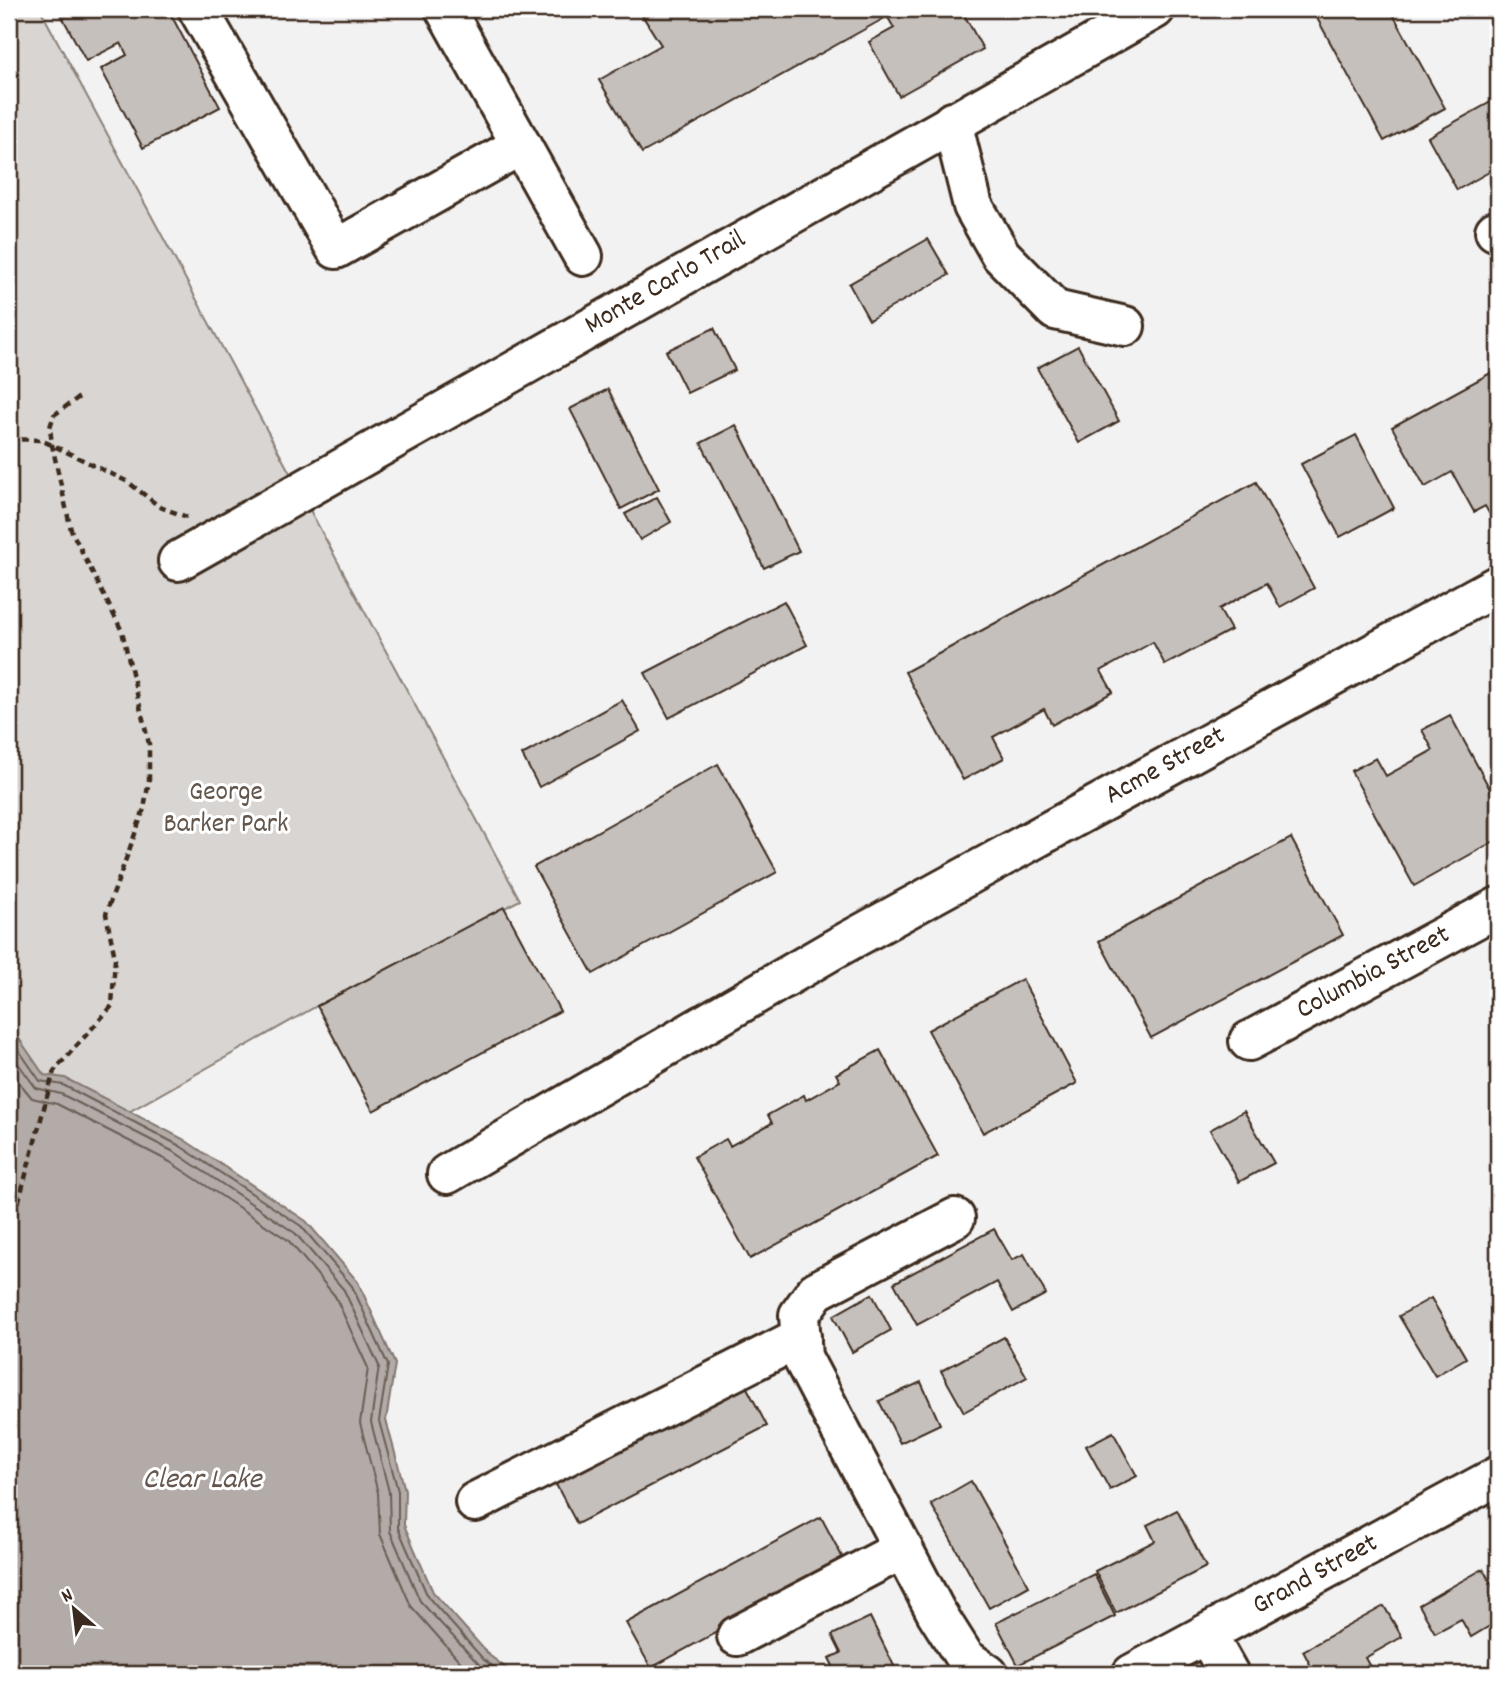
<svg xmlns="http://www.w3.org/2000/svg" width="1507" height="1683" viewBox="0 0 1507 1683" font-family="Dekko,sans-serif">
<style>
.green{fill:#d8d5d2;stroke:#8a8078;stroke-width:2}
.water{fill:#b2aba7;stroke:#827770;stroke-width:2}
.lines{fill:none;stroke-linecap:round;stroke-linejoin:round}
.shore{stroke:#6b5e55;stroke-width:2}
.building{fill:#c6c0bd;stroke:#3b2a1e;stroke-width:2}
.minor-casing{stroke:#3b2a1e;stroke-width:44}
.path{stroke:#3b2a1e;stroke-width:4.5;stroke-dasharray:7 5;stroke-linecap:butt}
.minor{stroke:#fff;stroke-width:38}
.labels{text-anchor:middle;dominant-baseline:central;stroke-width:6;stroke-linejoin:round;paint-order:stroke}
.street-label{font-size:28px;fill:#3b2a1e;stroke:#fff}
.park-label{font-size:28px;fill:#62554b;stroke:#fff}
.water-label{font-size:30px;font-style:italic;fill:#65574e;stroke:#fff}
</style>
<rect width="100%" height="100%" fill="#f3f2f2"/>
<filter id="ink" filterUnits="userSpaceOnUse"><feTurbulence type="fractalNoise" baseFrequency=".0143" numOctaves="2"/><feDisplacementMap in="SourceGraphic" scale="14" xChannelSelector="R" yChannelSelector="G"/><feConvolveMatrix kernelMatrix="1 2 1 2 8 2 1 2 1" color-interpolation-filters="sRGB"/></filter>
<g filter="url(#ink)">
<polygon class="green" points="9,9 40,9 520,900 317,1006 95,1131 9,1674"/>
<polygon class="water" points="9,1024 44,1075 65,1078 183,1139 306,1221 358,1282 395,1364 386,1420 405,1490 404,1525 433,1592 489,1655 514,1674 9,1674"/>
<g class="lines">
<g class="shore">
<polyline points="9,1036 40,1081 63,1085 180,1146 301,1226 352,1286 388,1365 379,1421 398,1491 398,1528 428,1597 484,1660 503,1674"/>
<polyline points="9,1051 36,1088 61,1094 176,1153 295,1233 344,1290 379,1366 371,1422 389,1492 390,1531 420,1601 488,1674"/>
<polyline points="9,1070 32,1098 57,1104 170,1162 288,1240 335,1296 368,1368 360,1423 378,1493 380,1534 411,1606 471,1674"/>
</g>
</g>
<g class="building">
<polygon points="58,9 168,9 220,107 143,148 101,69 127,55 121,43 86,61"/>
<polygon points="653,9 877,9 883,19 642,153 599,80 661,45 642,15"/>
<polygon points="883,9 961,9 983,49 899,96 869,42 894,28"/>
<polygon points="1312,9 1390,9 1445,108 1384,141"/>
<polygon points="1498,98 1498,167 1457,190 1428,137"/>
<polygon points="928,239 949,275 869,320 849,284"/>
<polygon points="714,328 735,370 687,393 666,351"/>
<polygon points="1078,346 1119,421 1079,443 1037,368"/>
<polygon points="1498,369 1498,529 1485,506 1474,512 1452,472 1425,487 1392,427"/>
<polygon points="608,389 659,489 621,509 570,409"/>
<polygon points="736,425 799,551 764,568 701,443"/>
<polygon points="1356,435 1394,508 1340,537 1301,464"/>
<polygon points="1256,482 1314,588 1280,607 1267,583 1219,609 1231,630 1165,665 1153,642 1101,671 1113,692 1052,725 1044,709 993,737 1004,758 963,780 905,672"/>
<polygon points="657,497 671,522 640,540 625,514"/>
<polygon points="784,601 807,645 669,718 645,673"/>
<polygon points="622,700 640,731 539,787 522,755"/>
<polygon points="1450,715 1498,804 1498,839 1414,886 1351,771 1376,758 1386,776 1433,750 1422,730"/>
<polygon points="718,764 777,872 593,974 534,867"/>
<polygon points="1291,838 1343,935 1151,1038 1099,941"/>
<polygon points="504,907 560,1011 373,1111 317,1006"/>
<polygon points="1022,979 1077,1083 983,1133 928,1030"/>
<polygon points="880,1050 938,1156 750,1259 694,1157 726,1139 730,1146 772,1123 768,1115 804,1095 806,1100 840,1081 836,1074"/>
<polygon points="1244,1111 1274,1163 1239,1182 1210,1130"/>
<polygon points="994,1229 1012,1260 1024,1254 1046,1294 1013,1312 997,1282 917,1325 894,1283"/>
<polygon points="872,1294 891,1330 852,1352 833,1316"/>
<polygon points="1431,1298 1466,1358 1435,1376 1399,1316"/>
<polygon points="1004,1337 1027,1377 964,1412 941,1371"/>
<polygon points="743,1380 767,1426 577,1524 553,1479"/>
<polygon points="921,1382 940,1424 900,1443 879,1401"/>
<polygon points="1113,1432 1137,1476 1110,1490 1086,1446"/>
<polygon points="971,1481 1029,1586 989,1608 931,1504"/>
<polygon points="1177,1510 1206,1567 1116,1613 1095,1571 1155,1541 1147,1525"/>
<polygon points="821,1517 845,1562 651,1668 626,1623"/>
<polygon points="1483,1569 1498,1595 1498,1621 1471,1637 1461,1619 1435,1633 1419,1605"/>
<polygon points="1094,1574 1115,1616 1018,1665 996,1623"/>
<polygon points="1384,1606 1402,1637 1365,1658 1374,1674 1315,1674 1303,1651"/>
<polygon points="870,1617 898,1674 837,1674 829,1658 841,1653 832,1635"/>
</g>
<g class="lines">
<g class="minor-casing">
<g id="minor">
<polyline points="198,9 336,249 521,145 445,9"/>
<polyline points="952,122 973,206 1001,255 1055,310 1125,326"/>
<polyline points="521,145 583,256"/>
<polyline points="1495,231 1498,230"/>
<polyline points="178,561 1155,9"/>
<polyline points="1249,1041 1498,907"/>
<polyline points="447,1174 834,949 1498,585"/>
<polyline points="955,1218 816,1291 799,1315 802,1357 936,1612 965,1658 988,1674"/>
<polyline points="475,1502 801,1337"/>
<polyline points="1207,1635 1229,1674"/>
<polyline points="737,1636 903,1549"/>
<polyline points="1132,1674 1498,1476"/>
</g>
</g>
<g class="path">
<polyline points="9,439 40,440 52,445 128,482 160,507 187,517"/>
<polyline points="9,1237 54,1071 112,1006 115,958 106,914 144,809 149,780 149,744 122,631 71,530 52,445 50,427 54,415 82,395"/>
</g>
<use href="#minor" class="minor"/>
</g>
</g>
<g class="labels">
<g class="street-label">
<text transform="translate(666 284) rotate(-30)">Monte Carlo Trail</text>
<text transform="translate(1166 767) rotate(-29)">Acme Street</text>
<text transform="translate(1374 974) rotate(-28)">Columbia Street</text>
<text transform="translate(1316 1576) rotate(-29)">Grand Street</text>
</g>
<g class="park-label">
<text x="226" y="794">George<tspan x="226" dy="32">Barker Park</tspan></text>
</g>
<g class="water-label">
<text x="202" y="1481">Clear Lake</text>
</g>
</g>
<rect width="1507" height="1683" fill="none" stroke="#fff" stroke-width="35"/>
<rect x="18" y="18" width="1472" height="1648" fill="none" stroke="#3b2a1e" stroke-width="2.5" filter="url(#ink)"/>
<g transform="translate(74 1609) rotate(332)" stroke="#ffffff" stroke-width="5" paint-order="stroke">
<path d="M0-5L12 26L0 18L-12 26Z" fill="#3b2a1e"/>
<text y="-10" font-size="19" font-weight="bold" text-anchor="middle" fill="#3b2a1e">N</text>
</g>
</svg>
